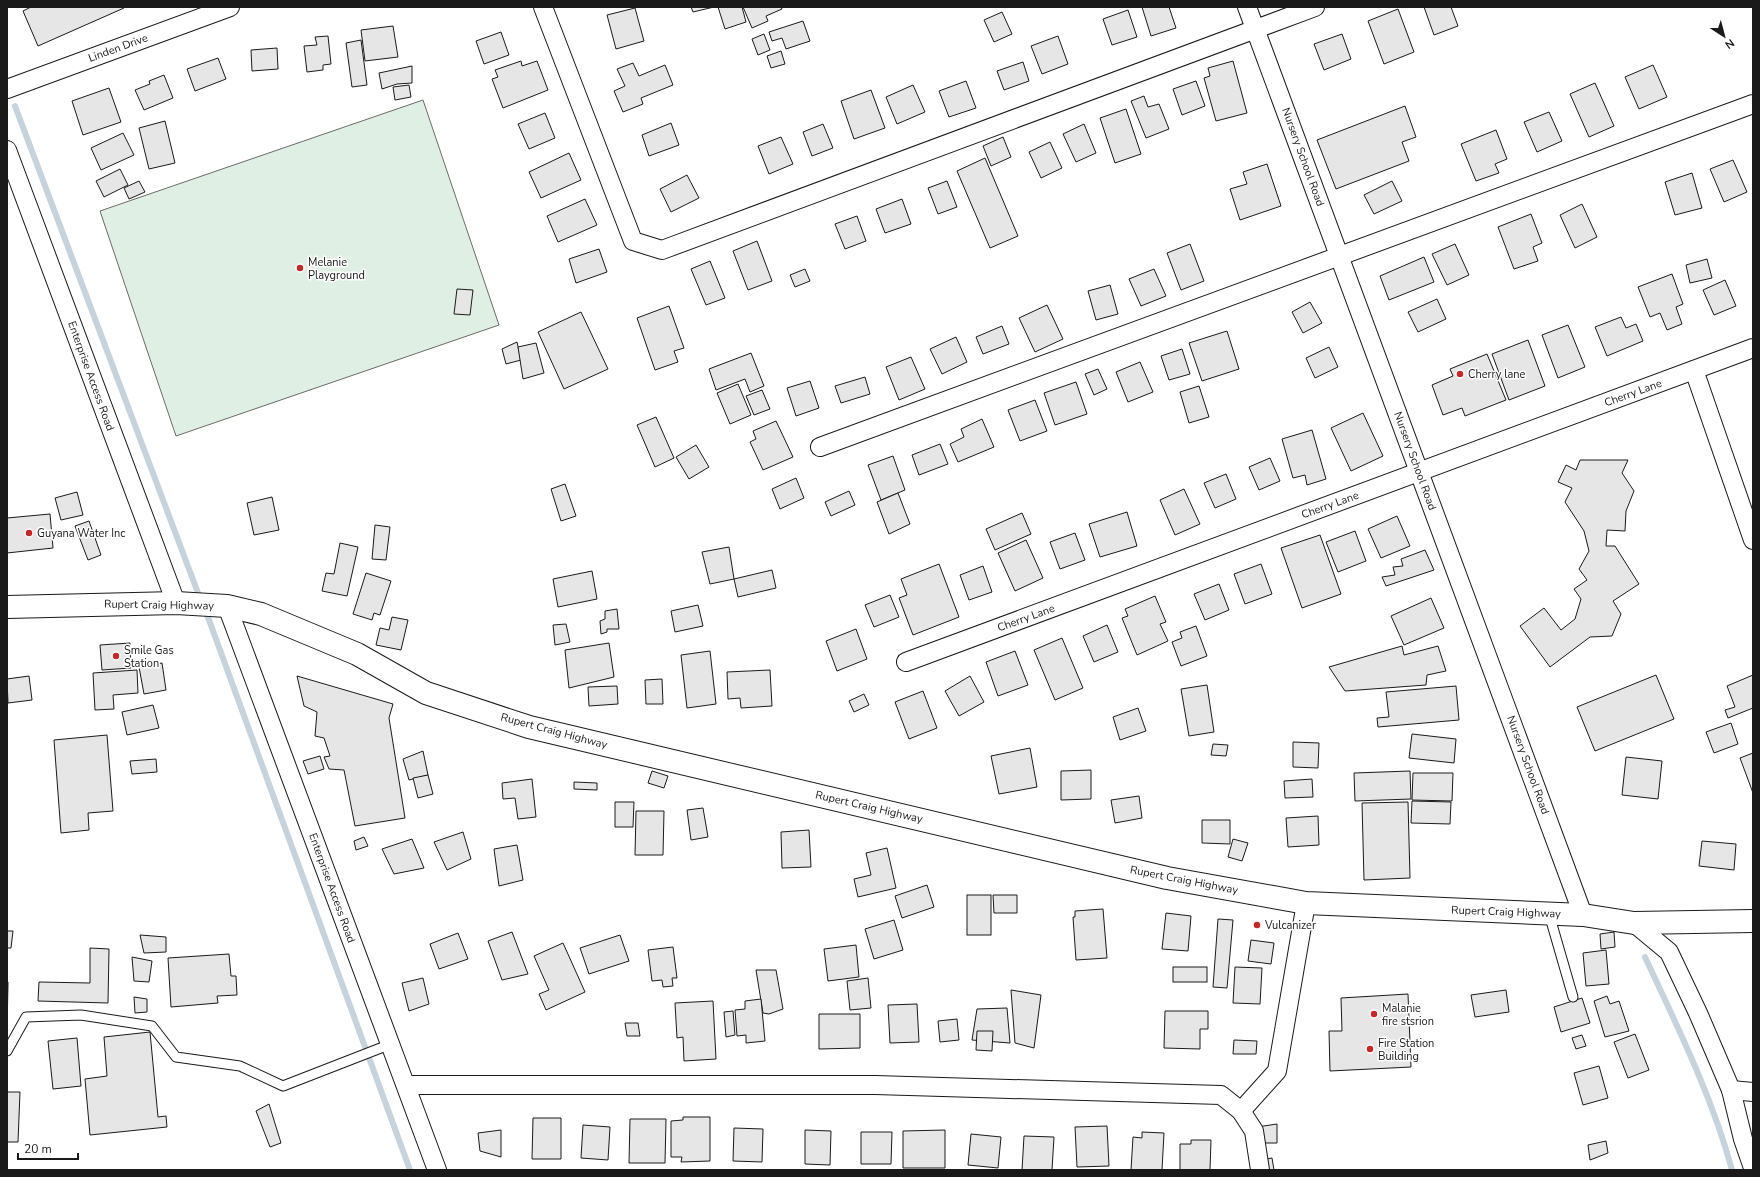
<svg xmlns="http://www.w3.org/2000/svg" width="1760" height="1177" viewBox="0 0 1760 1177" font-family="'Nunito Sans',sans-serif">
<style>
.green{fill:#e0efe3;stroke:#6a6a6a}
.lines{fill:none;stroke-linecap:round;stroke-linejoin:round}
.stream{stroke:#c6d2dc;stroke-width:6}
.building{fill:#e6e6e6;stroke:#1a1a1a}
.service-casing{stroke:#1a1a1a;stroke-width:11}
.minor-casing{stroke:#1a1a1a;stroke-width:20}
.primary-casing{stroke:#1a1a1a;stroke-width:24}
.service{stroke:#fff;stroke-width:9}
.minor{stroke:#fff;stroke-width:18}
.primary{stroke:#fff;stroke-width:22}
.poi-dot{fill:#c62828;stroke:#fff;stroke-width:1.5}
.labels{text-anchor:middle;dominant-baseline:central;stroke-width:3;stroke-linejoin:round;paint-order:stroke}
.street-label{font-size:11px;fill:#1a1a1a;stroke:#fff}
.poi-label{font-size:11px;fill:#1a1a1a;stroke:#fff;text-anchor:start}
</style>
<rect width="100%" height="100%" fill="#fff"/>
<polygon class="green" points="423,100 499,325 176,436 100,211"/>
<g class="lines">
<g class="stream">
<polyline points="15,106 201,601"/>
<polyline points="205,609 410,1170"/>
<path d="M 1645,957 C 1677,1026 1712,1096 1732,1170"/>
</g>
</g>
<g class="building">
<polygon points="31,7 123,7 124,8 38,46 23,11"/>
<polygon points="691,7 714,7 693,12"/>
<polygon points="718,7 742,7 746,22 725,29"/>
<polygon points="743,7 781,7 782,9 766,16 768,21 752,28"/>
<polygon points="1142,7 1169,7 1176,28 1151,36"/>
<polygon points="1424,7 1451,7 1458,26 1434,35"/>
<polygon points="635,8 644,41 616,49 607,15"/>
<polygon points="1398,9 1414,52 1384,64 1368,21"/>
<polygon points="1128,10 1137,37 1112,45 1103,19"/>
<polygon points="1002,12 1012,34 994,42 984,20"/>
<polygon points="803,21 810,41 786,49 782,38 772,41 769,32"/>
<polygon points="393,26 398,57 365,61 361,30"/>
<polygon points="501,32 509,55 484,64 476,41"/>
<polygon points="764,34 770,50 758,55 752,39"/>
<polygon points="1342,34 1351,59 1324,70 1314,44"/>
<polygon points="328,36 331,64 323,65 323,70 307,72 304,46 317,45 315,37"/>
<polygon points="1058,36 1068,64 1042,74 1031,46"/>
<polygon points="361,40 367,85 352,87 346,43"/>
<polygon points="277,48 278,69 252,71 251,50"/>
<polygon points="781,51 785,64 771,68 767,56"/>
<polygon points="218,58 226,79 195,91 187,69"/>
<polygon points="521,61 522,66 537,61 548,90 503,108 492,79 498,77 495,70"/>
<polygon points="1233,61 1247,113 1216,121 1204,78 1210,76 1208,68"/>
<polygon points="1023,62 1029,81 1004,90 997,71"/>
<polygon points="633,63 639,76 665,65 673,85 641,98 643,104 623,112 614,91 625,86 617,69"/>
<polygon points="1653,65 1667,97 1639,109 1625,77"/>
<polygon points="412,66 412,83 397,84 382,89 379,73"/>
<polygon points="164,75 173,98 144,110 135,90 150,84 149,81"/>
<polygon points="966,81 976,108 949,117 939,91"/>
<polygon points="1196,81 1205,106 1182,115 1173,89"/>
<polygon points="1595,83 1614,126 1589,137 1570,94"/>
<polygon points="409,85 411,97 395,100 393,87"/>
<polygon points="913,85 925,112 897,124 886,97"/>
<polygon points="109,88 121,122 83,135 72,101"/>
<polygon points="871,90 885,128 854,139 841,101"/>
<polygon points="1144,96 1148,107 1159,104 1169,129 1146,138 1131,101"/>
<polygon points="1405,106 1416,137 1402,142 1409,161 1336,189 1317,140"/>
<polygon points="1126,109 1141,154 1115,163 1100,118"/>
<polygon points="1549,112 1562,141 1537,152 1524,122"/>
<polygon points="545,113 555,138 529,149 518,124"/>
<polygon points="165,121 175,163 149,169 139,128"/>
<polygon points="671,123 679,145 649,156 642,135"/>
<polygon points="823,124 833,148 812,156 803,132"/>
<polygon points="1084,124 1096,153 1076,162 1063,134"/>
<polygon points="1496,130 1507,159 1495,164 1499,173 1476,181 1461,144"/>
<polygon points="123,133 134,155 101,170 91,148"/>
<polygon points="781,137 793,164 769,174 758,146"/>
<polygon points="1003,137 1011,157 991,166 983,146"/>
<polygon points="1050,142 1062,168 1041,178 1029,152"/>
<polygon points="569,153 581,180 541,198 529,172"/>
<polygon points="985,158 1018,236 990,248 957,171"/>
<polygon points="1733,160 1747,192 1724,202 1710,169"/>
<polygon points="1267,164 1281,206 1240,220 1230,189 1247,184 1243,172"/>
<polygon points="120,169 128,185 104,197 96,181"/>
<polygon points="1692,173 1702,208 1675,215 1665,182"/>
<polygon points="687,175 699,198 671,212 660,189"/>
<polygon points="139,181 145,192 129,199 124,188"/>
<polygon points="947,181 957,207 938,214 928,188"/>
<polygon points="1392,181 1402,201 1374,214 1364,195"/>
<polygon points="585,199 597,225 558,242 547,216"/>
<polygon points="902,199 911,224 885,233 876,209"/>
<polygon points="1582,204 1597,237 1575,248 1560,215"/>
<polygon points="1531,214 1542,243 1533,247 1538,261 1514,269 1498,227"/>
<polygon points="857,216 866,241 845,249 835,224"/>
<polygon points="757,241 772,281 748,290 733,251"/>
<polygon points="1190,244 1204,281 1181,290 1167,253"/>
<polygon points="1455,244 1469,275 1447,285 1432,254"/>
<polygon points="599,249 607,272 576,283 569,259"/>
<polygon points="1424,257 1434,282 1389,300 1380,276"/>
<polygon points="1707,259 1712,278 1690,283 1686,265"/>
<polygon points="710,261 725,298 706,305 691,269"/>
<polygon points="805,269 810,281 795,287 790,275"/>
<polygon points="1154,269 1166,296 1141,306 1129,279"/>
<polygon points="1672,274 1683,304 1676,307 1682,324 1667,330 1660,313 1650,317 1638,287"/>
<polygon points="1725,280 1736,306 1714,315 1703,290"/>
<polygon points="1110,285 1118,314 1096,320 1088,291"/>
<polygon points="457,289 473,290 470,315 454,314"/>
<polygon points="1437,299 1446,319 1418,332 1408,312"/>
<polygon points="1310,302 1322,323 1303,333 1292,312"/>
<polygon points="1047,305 1063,339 1035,352 1019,318"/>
<polygon points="669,306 684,348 674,351 678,362 655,370 637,318"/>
<polygon points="581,312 608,369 564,389 538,332"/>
<polygon points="1621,317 1626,328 1636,324 1643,341 1607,356 1595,327"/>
<polygon points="1568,325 1585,367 1558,378 1542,335"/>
<polygon points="1002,326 1009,344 983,354 976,337"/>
<polygon points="1227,331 1239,369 1202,381 1189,343"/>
<polygon points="956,337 967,362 942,374 930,349"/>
<polygon points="1528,340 1545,386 1509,400 1492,354"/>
<polygon points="517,342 521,360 506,364 502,349"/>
<polygon points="536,343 544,373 523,379 518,347"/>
<polygon points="1329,347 1338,367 1315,378 1306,358"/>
<polygon points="1182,349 1190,374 1169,380 1161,356"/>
<polygon points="751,353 764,386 750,392 745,379 716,390 709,369"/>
<polygon points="1487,354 1506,400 1465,416 1462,408 1443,415 1432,385 1453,376 1450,369"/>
<polygon points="911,357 925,389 899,400 886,367"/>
<polygon points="1140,362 1153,392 1128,402 1116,372"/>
<polygon points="1098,369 1107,389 1094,395 1085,374"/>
<polygon points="865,377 870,394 841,403 835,386"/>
<polygon points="810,381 819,408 796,416 787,388"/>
<polygon points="1076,382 1087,414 1055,425 1044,393"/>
<polygon points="738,384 751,415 730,424 717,393"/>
<polygon points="1199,386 1209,417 1189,423 1180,392"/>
<polygon points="762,390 770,409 754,415 746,396"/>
<polygon points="1035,400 1047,431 1020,441 1008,410"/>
<polygon points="1363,413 1383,456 1351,471 1331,428"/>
<polygon points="656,417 674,458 655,467 637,425"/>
<polygon points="982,419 994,447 958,462 950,444 964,437 961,429"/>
<polygon points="776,421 793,457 763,470 750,442 756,439 753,431"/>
<polygon points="1312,430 1326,479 1307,485 1305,475 1293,478 1282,439"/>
<polygon points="940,444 948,464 919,475 912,455"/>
<polygon points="696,445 709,467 689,479 676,457"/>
<polygon points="893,456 905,490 881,500 868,465"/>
<polygon points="1270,458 1280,481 1259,490 1249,467"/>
<polygon points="1580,460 1628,460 1622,473 1634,491 1626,511 1625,531 1607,530 1606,546 1615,546 1639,584 1613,601 1621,614 1612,636 1590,637 1550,667 1520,626 1544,608 1561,630 1575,619 1581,599 1574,589 1587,580 1579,569 1589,551 1584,531 1565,502 1572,488 1558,482 1566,465 1576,470"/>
<polygon points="1226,474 1236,499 1215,508 1204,483"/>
<polygon points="796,478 804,498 780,509 772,489"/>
<polygon points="565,484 576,516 561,521 551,489"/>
<polygon points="1184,489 1200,524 1175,535 1160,500"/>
<polygon points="849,491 855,505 831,516 825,502"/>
<polygon points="77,492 83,515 61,520 55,498"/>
<polygon points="898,493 910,524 889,534 877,502"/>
<polygon points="272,497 279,530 254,535 247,503"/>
<polygon points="1127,512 1137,546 1100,557 1089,524"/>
<polygon points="1022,513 1031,534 995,550 986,529"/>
<polygon points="50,514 53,548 7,553 7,518"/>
<polygon points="1397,516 1410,546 1381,558 1368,529"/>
<polygon points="89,521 101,555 88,560 75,526"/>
<polygon points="375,525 390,527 386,560 372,559"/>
<polygon points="1355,531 1366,561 1338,572 1326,542"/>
<polygon points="1075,533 1085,560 1060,569 1050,542"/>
<polygon points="1320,535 1341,594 1302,608 1281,548"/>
<polygon points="1026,540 1043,578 1015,591 998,553"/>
<polygon points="340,543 358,547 347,596 322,591 326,573 334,574"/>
<polygon points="729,547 734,579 710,584 702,552"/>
<polygon points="1425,550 1434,570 1386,586 1382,577 1395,575 1393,567 1403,566 1401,559"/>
<polygon points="939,564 959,617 913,635 899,598 907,595 901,579"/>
<polygon points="1261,564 1272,594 1245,604 1234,574"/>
<polygon points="983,566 992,592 969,600 960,575"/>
<polygon points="772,570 776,588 738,597 734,579"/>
<polygon points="592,571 597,599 558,607 553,579"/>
<polygon points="366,573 391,581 380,615 374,613 372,620 353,614"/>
<polygon points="1219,584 1229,610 1205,620 1194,594"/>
<polygon points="890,595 899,617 874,627 865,605"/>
<polygon points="1155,596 1166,622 1160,624 1168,641 1137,655 1122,618 1128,616 1125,609"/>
<polygon points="1431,598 1444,628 1404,645 1391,616"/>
<polygon points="698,605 703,626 675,632 671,611"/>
<polygon points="617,609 619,629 607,629 607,632 601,634 600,621 605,619 605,611"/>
<polygon points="392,617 408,620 401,650 376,645 380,628 389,630"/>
<polygon points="566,624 570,642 555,645 553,625"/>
<polygon points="1107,625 1118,652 1094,662 1083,636"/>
<polygon points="1196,626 1207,656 1181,666 1172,642 1182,638 1180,632"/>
<polygon points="856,629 867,659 837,671 826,641"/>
<polygon points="1062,638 1083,688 1055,700 1034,650"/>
<polygon points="130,643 131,668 102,670 100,645"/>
<polygon points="609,643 614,677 569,688 565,650"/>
<polygon points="1402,646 1404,655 1438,646 1446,671 1427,675 1426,685 1345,691 1329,667"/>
<polygon points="710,651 716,704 687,708 681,655"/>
<polygon points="1015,651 1028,685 998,696 986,662"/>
<polygon points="162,663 166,690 144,694 139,667"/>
<polygon points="137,670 138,693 113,695 114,709 95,710 93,673"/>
<polygon points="770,670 772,706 741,708 740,698 728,699 727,672"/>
<polygon points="1656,675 1674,719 1595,751 1577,707"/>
<polygon points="1753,675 1753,708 1728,718 1725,710 1735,707 1727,686"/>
<polygon points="29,676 32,700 8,703 7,679"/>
<polygon points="297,676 393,704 389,718 405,818 355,826 344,770 329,769 324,757 330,756 324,738 315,736 317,712 304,706"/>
<polygon points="970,676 984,702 959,716 945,691"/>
<polygon points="662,679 663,704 646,704 645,680"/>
<polygon points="1207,685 1214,732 1189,736 1181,689"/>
<polygon points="617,686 618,704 589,706 588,687"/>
<polygon points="1456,686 1459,720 1378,727 1377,718 1389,717 1386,692"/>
<polygon points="923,691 937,728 909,739 895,702"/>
<polygon points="864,694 869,705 854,712 849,701"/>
<polygon points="153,705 159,728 127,735 122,712"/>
<polygon points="1138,708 1146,731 1120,740 1113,717"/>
<polygon points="1731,723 1738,744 1714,753 1706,732"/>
<polygon points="1412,734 1456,739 1454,763 1409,758"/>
<polygon points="107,735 113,811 88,813 89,830 61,833 54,740"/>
<polygon points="1293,742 1319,743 1318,768 1293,767"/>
<polygon points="1213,744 1228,745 1226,756 1211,755"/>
<polygon points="1030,748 1037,787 999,794 991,756"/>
<polygon points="423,751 428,775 409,780 403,759"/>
<polygon points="1753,753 1753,793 1740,758"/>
<polygon points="320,756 324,769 308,774 303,761"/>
<polygon points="1626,757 1662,761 1658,799 1622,795"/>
<polygon points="156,759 157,772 132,774 130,761"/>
<polygon points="1091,770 1091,799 1061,800 1061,771"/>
<polygon points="652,771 668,776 664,788 648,783"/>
<polygon points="1410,771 1411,799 1355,801 1354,773"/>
<polygon points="1413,773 1453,773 1452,801 1412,800"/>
<polygon points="428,775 433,794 418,798 413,778"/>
<polygon points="532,779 536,817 518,819 515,798 503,799 502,783"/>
<polygon points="1312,779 1313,797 1285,798 1284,781"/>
<polygon points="574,782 597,783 597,790 574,789"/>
<polygon points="1139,796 1142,818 1115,823 1111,800"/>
<polygon points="1412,801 1451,802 1450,824 1411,823"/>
<polygon points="615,802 634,802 633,827 615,827"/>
<polygon points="1408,802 1410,878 1364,880 1362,803"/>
<polygon points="703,808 708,837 691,840 687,810"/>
<polygon points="636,811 664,811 663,855 635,855"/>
<polygon points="1318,816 1319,845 1288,847 1286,818"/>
<polygon points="1202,820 1230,820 1230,844 1202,843"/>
<polygon points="809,830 811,867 782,868 781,832"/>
<polygon points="463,832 471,859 447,870 434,842"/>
<polygon points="364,837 368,846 356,850 354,841"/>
<polygon points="412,839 424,868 394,874 382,849"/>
<polygon points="1233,839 1248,843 1242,861 1228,857"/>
<polygon points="1702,841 1736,844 1734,870 1699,866"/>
<polygon points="517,845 523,880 499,886 494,849"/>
<polygon points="887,848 896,888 858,897 854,879 871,875 866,853"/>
<polygon points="927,885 934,907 902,918 895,896"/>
<rect x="967" y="895" width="24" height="40"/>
<polygon points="993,895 1017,895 1017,913 994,913"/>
<polygon points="1103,909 1107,958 1076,960 1073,917 1075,917 1075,911"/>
<polygon points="1166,913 1191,916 1188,951 1162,949"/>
<polygon points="1218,919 1233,920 1227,988 1213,987"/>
<polygon points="894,920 903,950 874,959 865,929"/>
<polygon points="7,931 13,931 11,948 7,948"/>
<polygon points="512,932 528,974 502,980 488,941"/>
<polygon points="1614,932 1615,947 1601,949 1600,934"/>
<polygon points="458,933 468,959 439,969 430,944"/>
<polygon points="140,935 166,937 166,952 144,953"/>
<polygon points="620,935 629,961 589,974 580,948"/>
<polygon points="1251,940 1274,943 1271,964 1248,961"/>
<polygon points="563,943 585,992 546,1010 539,994 549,990 534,956"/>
<polygon points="856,945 859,977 828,981 824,949"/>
<polygon points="673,947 677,978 672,978 673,986 663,987 662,980 652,981 648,950"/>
<polygon points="90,948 109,949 108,1003 38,1001 39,982 90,983"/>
<polygon points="1606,950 1609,984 1586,986 1583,953"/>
<polygon points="229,954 231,976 236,976 237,995 217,996 218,1003 171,1007 168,958"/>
<polygon points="132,957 152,961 149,982 134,981"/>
<rect x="1173" y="967" width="34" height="15"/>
<polygon points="1235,967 1262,968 1260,1004 1233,1003"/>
<polygon points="756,970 776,970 783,1009 769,1014 763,1013"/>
<polygon points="423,978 429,1004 409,1011 402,983"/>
<polygon points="868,978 871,1008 850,1010 847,981"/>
<polygon points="7,982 8,982 7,1032"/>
<polygon points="1011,990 1041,995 1034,1048 1015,1043"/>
<polygon points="1506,990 1509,1012 1475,1017 1471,995"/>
<polygon points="1408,994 1411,1067 1330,1071 1329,1031 1342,1031 1341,998"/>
<polygon points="1607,996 1610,1004 1619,1001 1629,1031 1605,1037 1594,1001"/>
<polygon points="134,997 147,999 147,1012 135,1013"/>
<polygon points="1582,998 1590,1023 1561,1032 1554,1007"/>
<polygon points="761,999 765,1041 746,1043 746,1035 737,1036 735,1010 745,1009 745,1001"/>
<polygon points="713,1001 716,1059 684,1061 683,1037 677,1038 675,1003"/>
<polygon points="917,1004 919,1042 890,1043 888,1005"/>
<polygon points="1007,1008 1010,1043 972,1040 977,1009"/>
<polygon points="733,1011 735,1035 726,1037 724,1012"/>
<polygon points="1165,1011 1208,1011 1208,1029 1200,1029 1200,1049 1164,1048"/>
<polygon points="819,1014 860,1014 860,1048 819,1049"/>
<polygon points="957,1019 959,1040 940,1042 938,1021"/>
<polygon points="625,1023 638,1023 640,1036 627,1036"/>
<polygon points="977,1031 993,1031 992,1051 976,1050"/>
<polygon points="150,1032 158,1117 166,1116 167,1127 90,1135 85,1079 107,1076 104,1037"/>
<polygon points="1635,1034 1649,1070 1628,1078 1614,1042"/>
<polygon points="1582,1035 1586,1046 1576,1049 1572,1038"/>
<polygon points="77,1038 81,1086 53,1089 48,1041"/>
<polygon points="1234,1040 1257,1041 1256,1054 1233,1054"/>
<polygon points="1599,1066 1608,1098 1583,1105 1574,1073"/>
<polygon points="7,1092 20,1092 18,1142 7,1142"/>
<polygon points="269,1104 281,1143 270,1147 256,1111"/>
<polygon points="683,1117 710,1117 710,1161 681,1162 682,1157 671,1157 671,1121 683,1120"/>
<polygon points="533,1118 561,1118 561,1159 532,1159"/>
<polygon points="630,1119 666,1119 665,1163 629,1163"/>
<polygon points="1277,1124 1277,1143 1259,1143 1257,1127"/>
<polygon points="583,1125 610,1127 608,1160 581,1158"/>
<polygon points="1107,1126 1109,1166 1077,1167 1075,1127"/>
<polygon points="734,1128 763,1129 762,1162 733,1161"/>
<polygon points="501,1130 501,1157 480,1151 478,1133"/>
<polygon points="805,1130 831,1131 830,1165 805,1164"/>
<polygon points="945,1130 945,1168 903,1168 903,1131"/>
<polygon points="861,1132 892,1132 891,1164 861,1164"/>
<polygon points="1142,1132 1164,1133 1162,1170 1131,1170 1133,1137 1142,1138"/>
<polygon points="971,1134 1001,1137 998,1168 968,1165"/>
<polygon points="1024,1136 1054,1137 1052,1170 1022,1170"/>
<polygon points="1191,1140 1211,1140 1210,1170 1180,1170 1180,1144 1191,1144"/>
<polygon points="1606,1141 1608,1153 1590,1160 1588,1145"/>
<polygon points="1272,1158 1274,1170 1262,1170 1260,1160"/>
</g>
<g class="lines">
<g class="service-casing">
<g id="service">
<polyline points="1549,914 1573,997"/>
<polyline points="7,1051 26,1017 81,1015 152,1026 176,1057 240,1066 283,1086 391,1044"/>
</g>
</g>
<g class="minor-casing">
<g id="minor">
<polyline points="543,7 633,241 662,250 1315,7"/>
<polyline points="1247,7 1583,915"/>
<polyline points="7,89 230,7"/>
<polyline points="7,150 176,603"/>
<polyline points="1694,370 1753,540"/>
<polyline points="820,447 1753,104"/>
<polyline points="227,606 437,1170"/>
<polyline points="906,662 1753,348"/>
<polyline points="1634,923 1669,952 1698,1013 1731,1090 1743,1139 1753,1168"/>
<polyline points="406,1085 875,1085 1221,1095 1241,1111 1254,1131 1260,1170"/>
<polyline points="1731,1090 1753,1092"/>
<polyline points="1241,1111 1277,1071 1306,903"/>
</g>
</g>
<g class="primary-casing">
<polyline id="primary" points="7,607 176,603 227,606 261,614 357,654 426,693 529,727 1167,878 1306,903 1583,915 1634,923 1753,921"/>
</g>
<use href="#service" class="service"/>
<use href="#minor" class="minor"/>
<use href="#primary" class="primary"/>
</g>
<g class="poi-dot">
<circle cx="300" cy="268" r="4"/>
<circle cx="1460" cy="374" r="4"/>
<circle cx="29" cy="533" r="4"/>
<circle cx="116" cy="656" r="4"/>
<circle cx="1257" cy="925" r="4"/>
<circle cx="1374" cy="1014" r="4"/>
<circle cx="1370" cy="1049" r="4"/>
</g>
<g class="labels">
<g class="street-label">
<text transform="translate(118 48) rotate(-20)">Linden Drive</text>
<text transform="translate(1303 157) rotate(70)">Nursery School Road</text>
<text transform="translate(91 376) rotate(70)">Enterprise Access Road</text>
<text transform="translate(1633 393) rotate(-20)">Cherry Lane</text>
<text transform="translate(1415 461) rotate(70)">Nursery School Road</text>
<text transform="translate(1330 505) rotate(-20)">Cherry Lane</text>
<text transform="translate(159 605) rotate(1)">Rupert Craig Highway</text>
<text transform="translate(1026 618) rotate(-20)">Cherry Lane</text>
<text transform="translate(554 731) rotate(15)">Rupert Craig Highway</text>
<text transform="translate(1528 765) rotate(70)">Nursery School Road</text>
<text transform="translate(869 807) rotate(13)">Rupert Craig Highway</text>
<text transform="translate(1184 880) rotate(11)">Rupert Craig Highway</text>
<text transform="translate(332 888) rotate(70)">Enterprise Access Road</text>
<text transform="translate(1506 912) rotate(2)">Rupert Craig Highway</text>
</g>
<g class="poi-label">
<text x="308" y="262">Melanie<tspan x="308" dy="13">Playground</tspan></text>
<text x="1468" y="374">Cherry lane</text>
<text x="37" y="533">Guyana Water Inc</text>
<text x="124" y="650">Smile Gas<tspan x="124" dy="13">Station</tspan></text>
<text x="1265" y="925">Vulcanizer</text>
<text x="1382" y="1008">Malanie<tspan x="1382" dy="13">fire stsrion</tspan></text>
<text x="1378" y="1043">Fire Station<tspan x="1378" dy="13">Building</tspan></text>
</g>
</g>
<rect width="1760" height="1177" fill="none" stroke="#1a1a1a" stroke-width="16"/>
<g transform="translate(1724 36) rotate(144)" stroke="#ffffff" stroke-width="3" paint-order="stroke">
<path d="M0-3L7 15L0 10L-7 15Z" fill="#1a1a1a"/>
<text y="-6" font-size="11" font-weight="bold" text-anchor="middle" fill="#1a1a1a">N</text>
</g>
<path d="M18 1153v6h60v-6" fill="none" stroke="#1a1a1a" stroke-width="2"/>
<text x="24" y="1153" font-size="12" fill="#1a1a1a" stroke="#ffffff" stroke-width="3" paint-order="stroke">20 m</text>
</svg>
